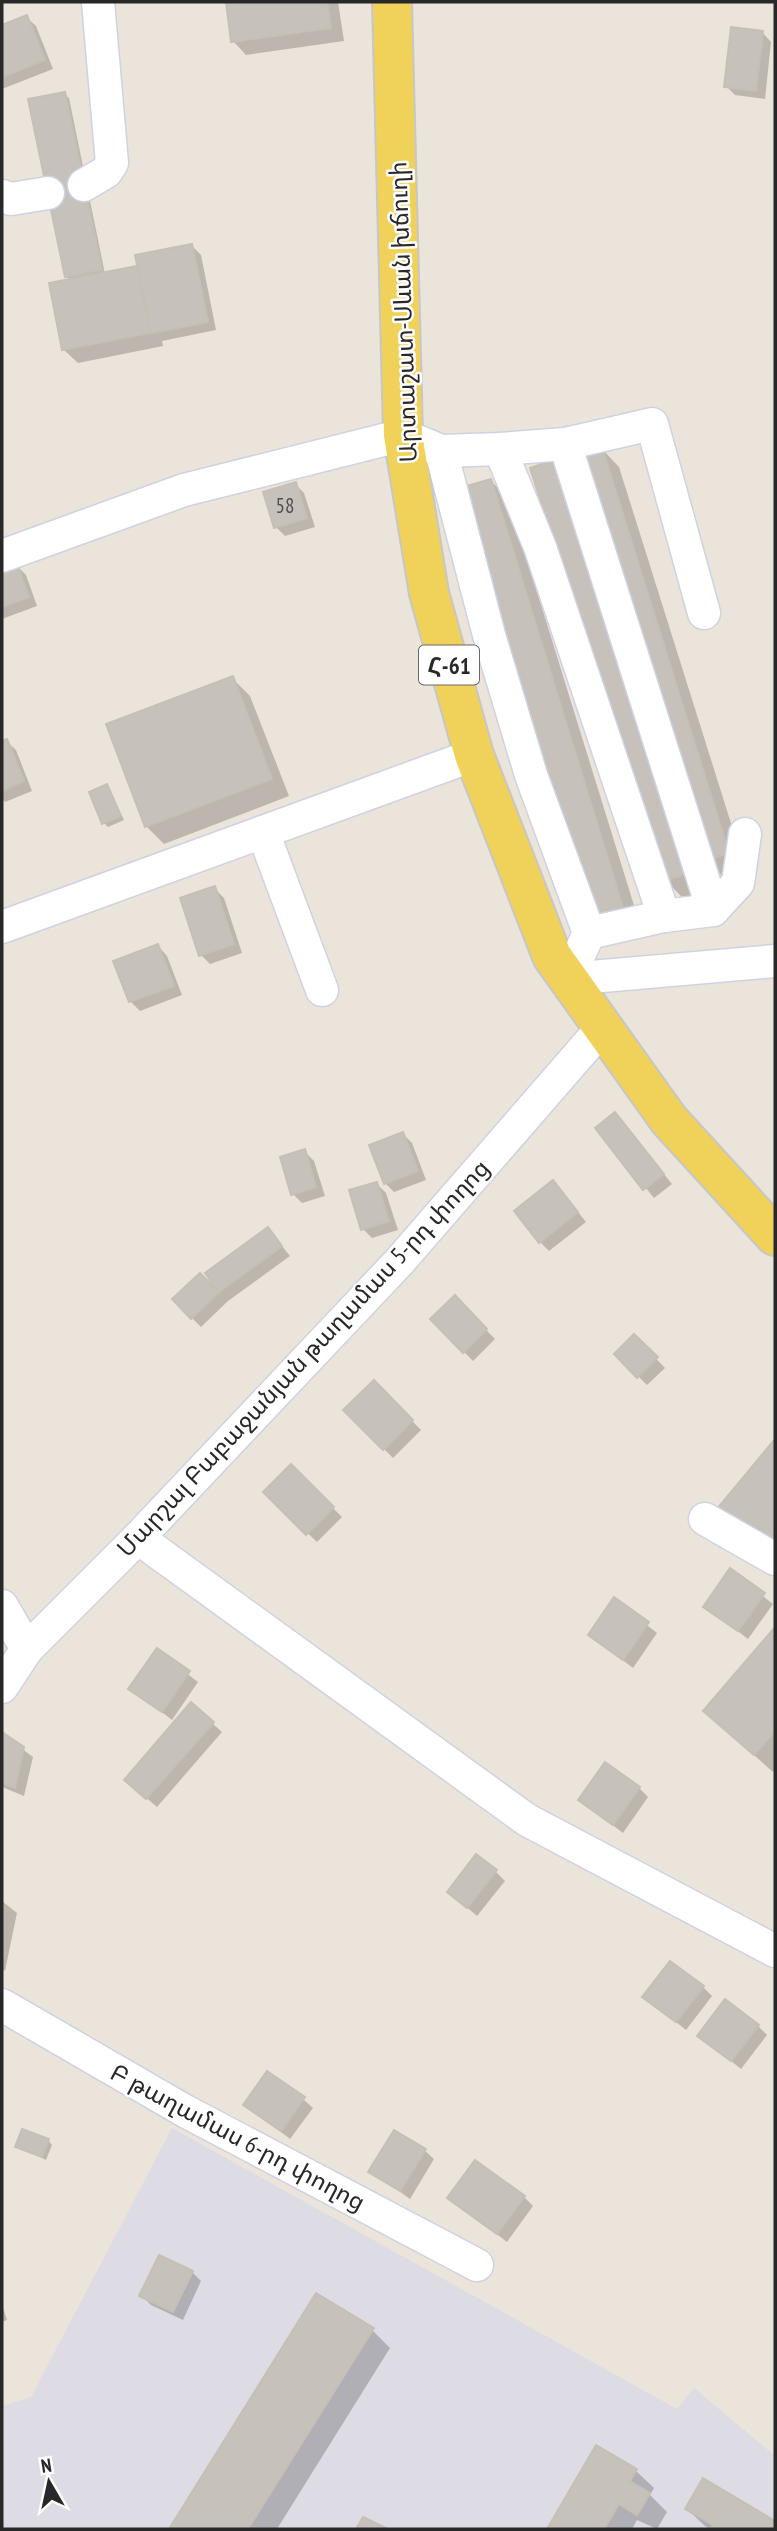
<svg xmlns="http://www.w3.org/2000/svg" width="777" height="2531" viewBox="0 0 777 2531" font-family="'PT Sans Narrow','Noto Sans Armenian',sans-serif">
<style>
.industrial{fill:#dddbe3}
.shadow{fill:#0003}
.building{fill:#c6c1ba;stroke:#c6c0b4;stroke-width:2}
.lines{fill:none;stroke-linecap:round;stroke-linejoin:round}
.minor-casing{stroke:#cfd2e2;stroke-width:35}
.major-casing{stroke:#c7c7c7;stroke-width:42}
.minor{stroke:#fff;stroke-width:32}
.major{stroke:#f0d15a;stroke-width:38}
.labels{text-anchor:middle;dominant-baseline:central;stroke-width:5;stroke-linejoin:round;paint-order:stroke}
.number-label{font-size:21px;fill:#504e4c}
.shield{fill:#fff;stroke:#686868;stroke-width:2}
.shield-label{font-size:23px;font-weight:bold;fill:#282828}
.street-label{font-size:24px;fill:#282828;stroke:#fff}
</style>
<rect width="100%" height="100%" fill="#ebe4da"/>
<polygon class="industrial" points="172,2128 677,2409 694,2388 775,2456 775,2529 2,2529 2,2406 31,2397"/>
<g class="shadow">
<polygon points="227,2 338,2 344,41 246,55 233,41"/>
<polygon points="26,17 36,26 53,69 2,89 2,27"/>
<polygon points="762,32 771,42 765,99 735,95 726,86"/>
<polygon points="64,94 69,98 105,274 136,268 140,272 192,246 201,255 216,330 162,341 163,346 78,363 64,350 71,281 67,277"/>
<polygon points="602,449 619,467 746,871 724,878 706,860"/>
<polygon points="533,469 706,890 683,898 665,880"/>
<polygon points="491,481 508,498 641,928 612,937"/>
<polygon points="295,484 304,493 315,527 285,536 276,527"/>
<polygon points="17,566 26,575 37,606 2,619 2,572"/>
<polygon points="232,678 250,696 289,796 164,844 146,826"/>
<polygon points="6,741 16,750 32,791 5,802 2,798 2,743"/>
<polygon points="107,786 124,820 108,827 104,823"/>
<polygon points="214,888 224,898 242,953 210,964 201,955"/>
<polygon points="158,946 167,956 182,995 140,1011 130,1001"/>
<polygon points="615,1115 672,1184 654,1198 597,1128"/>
<polygon points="403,1134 412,1143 426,1180 394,1192 385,1183"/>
<polygon points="304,1151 314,1161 325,1196 302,1203 293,1194"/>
<polygon points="377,1184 386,1193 398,1230 372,1238 363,1229"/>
<polygon points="562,1192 586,1222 549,1251 540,1242"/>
<polygon points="268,1229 290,1256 228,1301 201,1327 192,1318 200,1276 220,1295 207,1274"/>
<polygon points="455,1298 495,1339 473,1361 432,1319"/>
<polygon points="634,1336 665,1368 647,1385 616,1354"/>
<polygon points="374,1382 421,1430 393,1458 346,1410"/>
<polygon points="775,1442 775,1552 719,1510"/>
<polygon points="291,1466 342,1517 317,1542 265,1492"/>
<polygon points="730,1571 773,1604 748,1639 705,1606"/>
<polygon points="615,1600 657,1633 633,1668 590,1635"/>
<polygon points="775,1629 775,1769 773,1772 705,1711"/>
<polygon points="157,1651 198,1682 172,1720 131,1688"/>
<polygon points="212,1723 222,1732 157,1807 136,1789"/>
<polygon points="2,1734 33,1757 24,1796 2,1787"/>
<polygon points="639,1788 648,1797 623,1833 580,1800"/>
<polygon points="496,1872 505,1881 477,1916 449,1892"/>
<polygon points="2,1901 17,1913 5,1971 2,1969"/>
<polygon points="703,1987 712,1996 686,2030 645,1997"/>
<polygon points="758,2026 767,2035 741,2069 699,2035"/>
<polygon points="303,2099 313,2108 290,2139 246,2105"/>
<polygon points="48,2140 52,2145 46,2160 17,2146"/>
<polygon points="424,2150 434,2159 410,2199 371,2171"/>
<polygon points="524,2197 533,2206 507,2242 450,2198"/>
<polygon points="192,2272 201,2281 183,2320 151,2305 141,2295"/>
<polygon points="317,2295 372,2330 390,2348 277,2529 171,2529"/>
<polygon points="2,2304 7,2320 2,2322"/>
<polygon points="596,2447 636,2471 654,2488 650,2495 667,2512 657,2529 637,2520 632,2529 549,2529"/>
<polygon points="703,2481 775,2523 775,2529 710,2529 705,2526 687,2509"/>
</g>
<g class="building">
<polygon points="226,2 327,2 331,28 231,42"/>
<polygon points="27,15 45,60 2,77 2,25"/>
<polygon points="731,27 763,31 756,91 724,87"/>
<polygon points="65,92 102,270 65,277 28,99"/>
<polygon points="192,244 208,322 151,333 135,255"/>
<polygon points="137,266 150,333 62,350 49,283"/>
<polygon points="602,447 729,853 704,861 577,454"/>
<polygon points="557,459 690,873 663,881 530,468"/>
<polygon points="491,479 624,911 593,920 460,488"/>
<polygon points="296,482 307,518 274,528 263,492"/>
<polygon points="17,564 29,597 2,607 2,570"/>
<polygon points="233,676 272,779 145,827 106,724"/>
<polygon points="7,739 24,781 2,791 2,741"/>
<polygon points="107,784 121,816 102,824 89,792"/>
<polygon points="215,886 234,944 199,956 180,898"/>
<polygon points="158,944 174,986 129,1002 113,961"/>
<polygon points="615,1112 664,1174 643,1190 595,1128"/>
<polygon points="403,1132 418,1171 384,1184 369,1145"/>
<polygon points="305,1149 316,1187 291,1195 280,1157"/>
<polygon points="553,1180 578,1212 539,1243 514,1211"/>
<polygon points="377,1182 389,1221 361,1230 349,1190"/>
<polygon points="268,1227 282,1246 219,1292 205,1273"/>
<polygon points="200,1273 219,1292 191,1319 172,1299"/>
<polygon points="455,1295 487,1329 463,1353 430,1319"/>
<polygon points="634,1334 658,1357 637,1378 614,1354"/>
<polygon points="374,1380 413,1420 383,1450 343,1410"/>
<polygon points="775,1439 775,1547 716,1510"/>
<polygon points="291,1464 334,1507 306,1535 263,1492"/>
<polygon points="730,1568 765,1593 738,1631 703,1607"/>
<polygon points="614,1597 649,1622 623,1660 588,1635"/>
<polygon points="775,1627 775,1731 754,1755 703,1711"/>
<polygon points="157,1648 190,1671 162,1712 128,1689"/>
<polygon points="191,1702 214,1722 146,1799 124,1780"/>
<polygon points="2,1732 24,1747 15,1788 2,1783"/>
<polygon points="605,1762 640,1787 613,1825 578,1800"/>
<polygon points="476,1854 497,1870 467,1908 447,1892"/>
<polygon points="670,1961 704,1986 676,2022 642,1997"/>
<polygon points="725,1999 759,2025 731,2061 697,2036"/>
<polygon points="267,2071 305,2097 281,2131 243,2105"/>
<polygon points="22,2129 49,2139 42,2157 15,2147"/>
<polygon points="394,2130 426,2149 400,2191 368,2172"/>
<polygon points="475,2160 525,2196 497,2234 447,2198"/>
<polygon points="159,2255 193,2271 173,2312 139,2296"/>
<polygon points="316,2293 374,2328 248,2529 169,2529"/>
<polygon points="596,2445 637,2469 630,2481 650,2493 637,2515 619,2504 604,2529 547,2529"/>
<polygon points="703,2478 775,2521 775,2529 710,2529 713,2525 685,2509"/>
<polygon points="363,2517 388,2529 356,2529"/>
</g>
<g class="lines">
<g class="minor-casing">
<g id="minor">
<polyline points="84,185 106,172 112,163 98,2"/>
<polyline points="2,196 11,199 48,193"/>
<polyline points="565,444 713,910"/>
<polyline points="500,449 540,547 664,916"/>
<polyline points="441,451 489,635 531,775 589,933"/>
<polyline points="2,556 184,490 403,435 441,451 500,449 565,444 652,424 704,613"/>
<polyline points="263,832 322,990"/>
<polyline points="745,834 738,883 713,910 664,916 589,933 568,979 775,961"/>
<polyline points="2,927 474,755"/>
<polyline points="705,1519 775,1559"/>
<polyline points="138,1538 527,1820 775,1951"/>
<polyline points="2,1606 27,1649"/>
<polyline points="2,1687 27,1649 138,1538 399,1262 603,1027"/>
<polyline points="2,2005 185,2111 477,2265"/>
</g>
</g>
<g class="major-casing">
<polyline id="major" points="392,2 403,435 429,593 474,755 552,956 669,1120 775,1236"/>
</g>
<use href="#minor" class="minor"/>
<use href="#major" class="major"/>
</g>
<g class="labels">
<g class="number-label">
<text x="285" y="505">58</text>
</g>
<rect class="shield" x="419" y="645.5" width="60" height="39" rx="5"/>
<g class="shield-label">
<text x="449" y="665">Հ-61</text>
</g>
<g class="street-label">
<text transform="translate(403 312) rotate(-92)">Արտաշատ-Սևան խճուղի</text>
<text transform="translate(303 1358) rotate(-47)">Մարշալ Բաբաջանյան թաղամաս 5-րդ փողոց</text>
<text transform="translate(238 2137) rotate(28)">Բ թաղամաս 6-րդ փողոց</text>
</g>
</g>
<rect width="777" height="2531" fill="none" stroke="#282828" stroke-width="7"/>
<g transform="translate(49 2482) rotate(351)" stroke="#ffffff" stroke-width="5" paint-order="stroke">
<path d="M0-5L12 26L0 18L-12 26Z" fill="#282828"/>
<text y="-10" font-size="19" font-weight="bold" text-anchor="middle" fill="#282828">N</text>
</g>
</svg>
